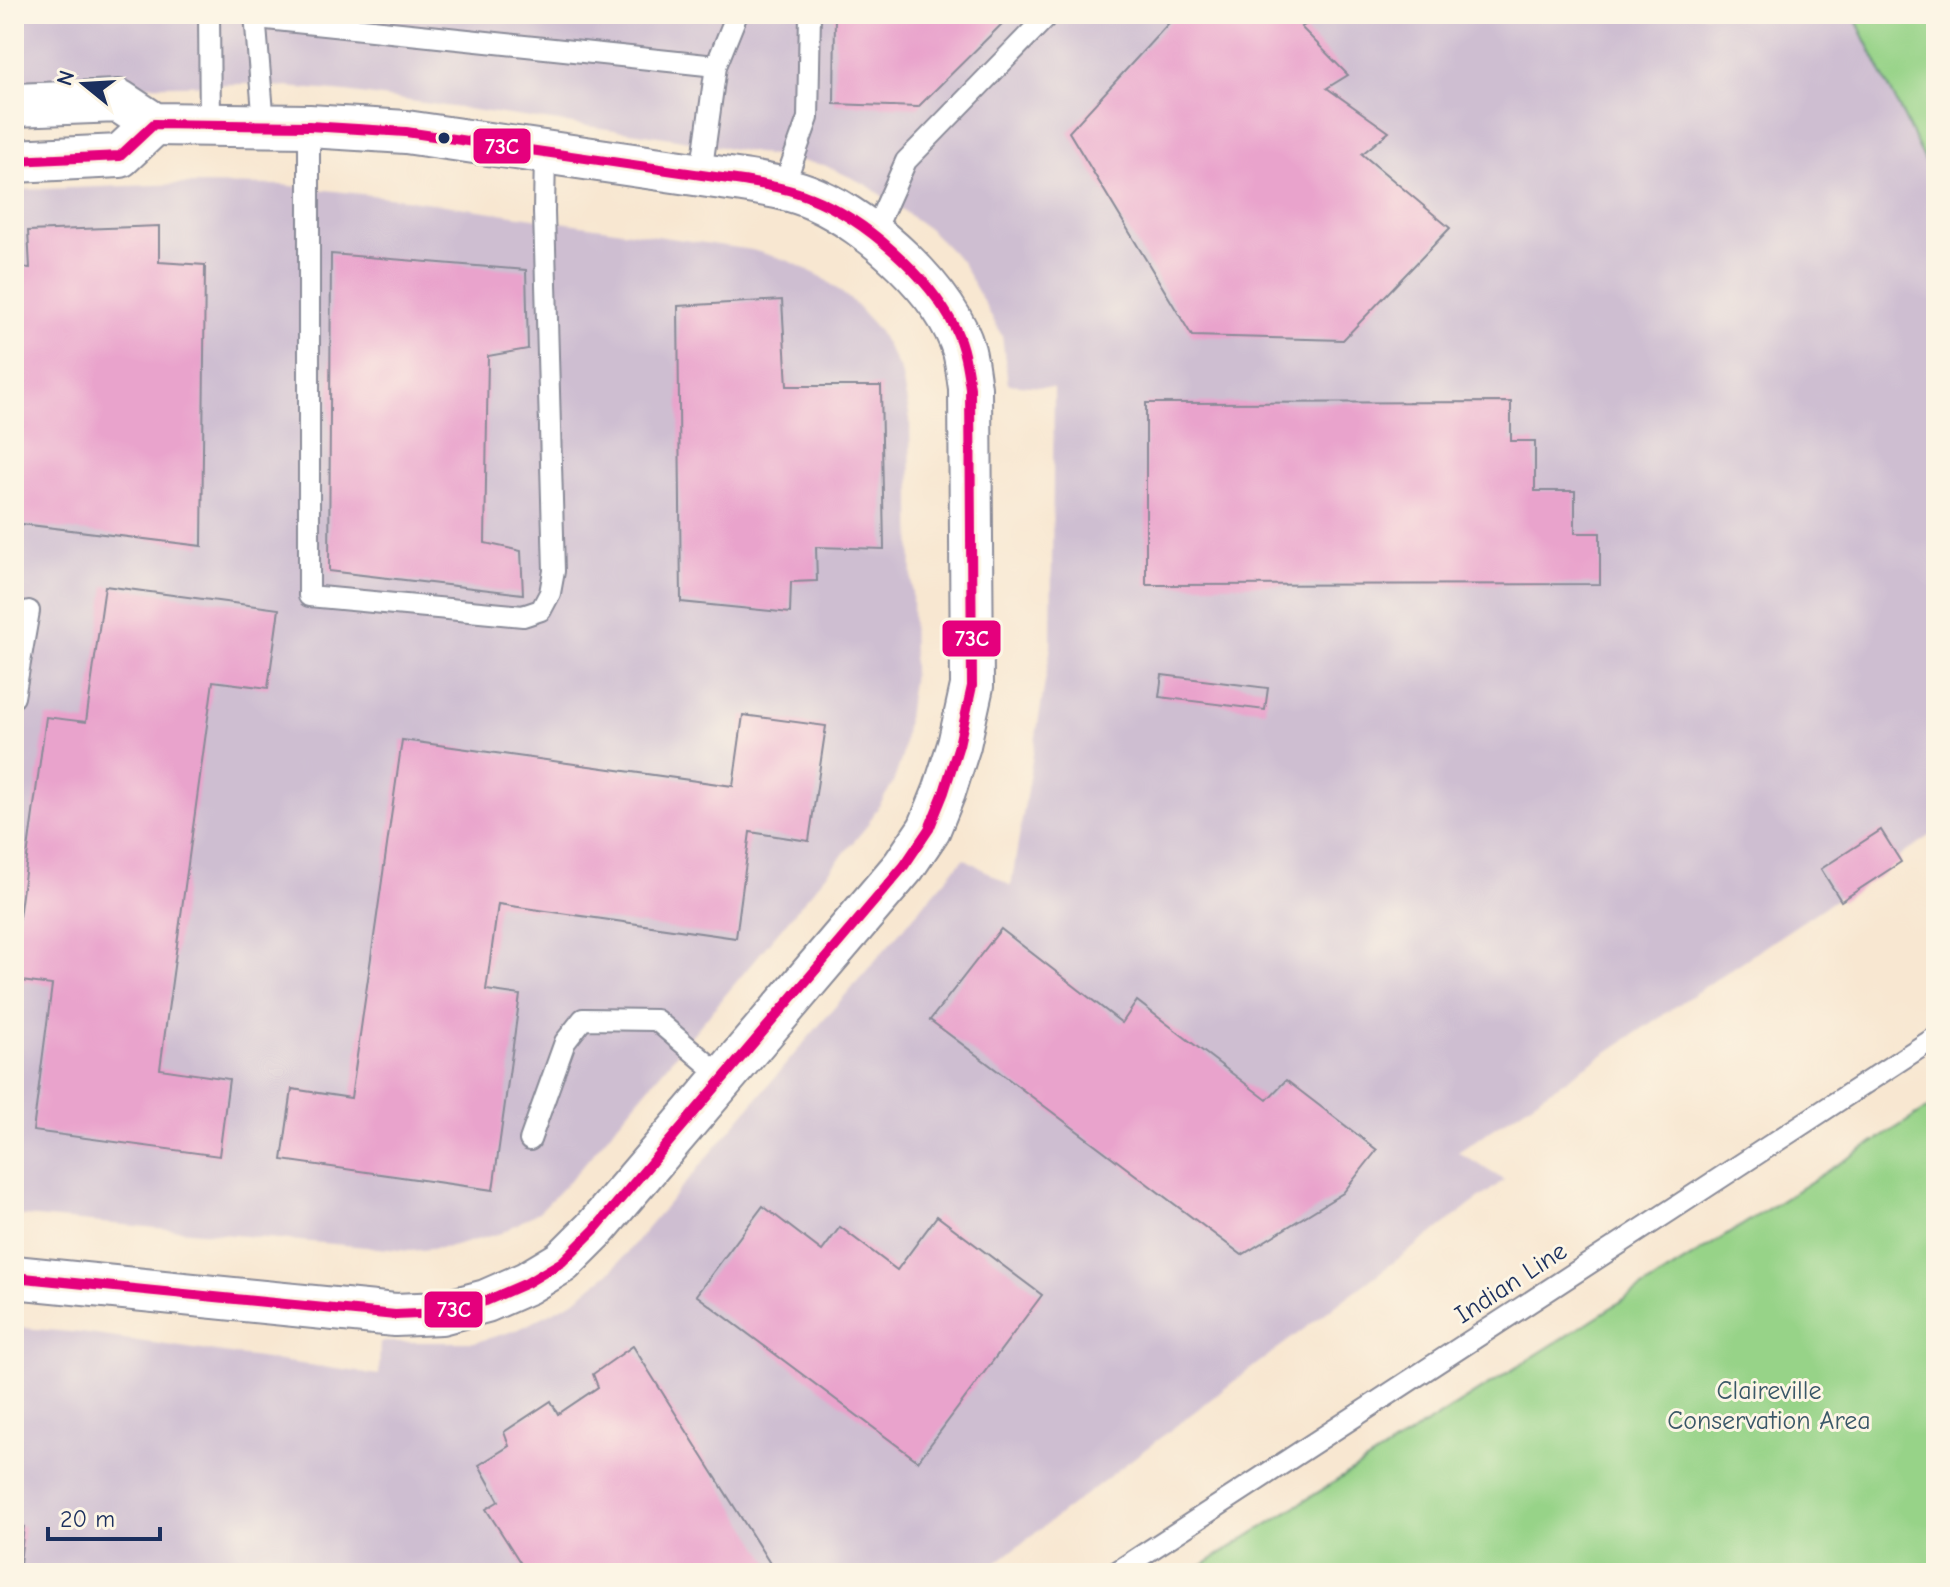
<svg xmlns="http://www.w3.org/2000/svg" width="1950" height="1587" viewBox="0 0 1950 1587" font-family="'Comic Neue',sans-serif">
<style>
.industrial{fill:#cebed1}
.green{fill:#97d388;stroke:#598173;stroke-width:2}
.building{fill:#e9a3cc}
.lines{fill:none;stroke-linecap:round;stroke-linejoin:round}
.service-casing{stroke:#8a8b98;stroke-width:24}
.minor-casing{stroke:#8a8b98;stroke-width:46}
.service{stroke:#fff;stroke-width:20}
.minor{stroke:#fff;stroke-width:42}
.bus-1-casing{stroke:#fcf5e5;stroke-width:16}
.bus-1{stroke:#e5007d;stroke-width:10}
.bus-dot{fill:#1b2f5e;stroke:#fcf5e5;stroke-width:3}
.labels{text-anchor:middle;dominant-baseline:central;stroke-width:6;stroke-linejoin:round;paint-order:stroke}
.street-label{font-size:26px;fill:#1b2f5e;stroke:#fcf5e5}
.park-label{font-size:26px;fill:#3a5868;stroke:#fcf5e5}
.line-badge{stroke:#fcf5e5;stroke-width:3}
.badge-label{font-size:22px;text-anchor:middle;font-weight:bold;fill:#fff}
</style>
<rect width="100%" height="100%" fill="#fcf5e5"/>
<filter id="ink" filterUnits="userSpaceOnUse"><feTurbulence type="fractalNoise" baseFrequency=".0125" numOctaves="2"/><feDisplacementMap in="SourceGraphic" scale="16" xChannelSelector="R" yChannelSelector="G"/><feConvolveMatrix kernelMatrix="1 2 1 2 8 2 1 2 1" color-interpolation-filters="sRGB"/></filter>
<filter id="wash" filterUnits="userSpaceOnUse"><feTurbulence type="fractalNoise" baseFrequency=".006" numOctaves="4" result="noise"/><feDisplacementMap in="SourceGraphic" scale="32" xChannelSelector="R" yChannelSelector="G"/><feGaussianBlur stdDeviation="1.8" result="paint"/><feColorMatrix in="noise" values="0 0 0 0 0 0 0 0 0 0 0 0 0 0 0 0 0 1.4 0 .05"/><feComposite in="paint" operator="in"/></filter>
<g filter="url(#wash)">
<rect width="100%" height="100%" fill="#f8e7d1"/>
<g class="industrial">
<polygon points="14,14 1853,14 1936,183 1936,832 1458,1152 1504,1180 1253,1367 983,1573 14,1573 14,1327 81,1333 379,1375 380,1342 476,1342 517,1330 572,1302 612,1270 808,1038 964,858 1011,886 1051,646 1054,388 1008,384 1002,336 961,261 930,230 867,185 824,165 665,137 346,92 249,84 14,87"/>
<polygon points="183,184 282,185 397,198 752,250 789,261 822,277 852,301 878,330 901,372 910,419 913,673 902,757 893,783 866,827 574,1176 540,1211 501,1233 451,1247 410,1251 14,1215 14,190"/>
</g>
<g class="green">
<polygon points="1853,14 1936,14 1936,183"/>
<polygon points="1936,1103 1936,1573 1190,1573"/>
</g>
<g id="blocks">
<g class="building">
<polygon points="835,14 1012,14 918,107 834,104"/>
<polygon points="1177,14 1326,14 1301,27 1348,75 1327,88 1389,132 1362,154 1450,228 1343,340 1192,336 1069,132"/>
<polygon points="159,226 159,262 205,265 202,546 14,523 14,267 30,268 28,231"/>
<polygon points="331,254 526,270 528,349 488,356 485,543 521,551 523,594 329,571"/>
<polygon points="782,300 787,386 881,386 884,549 816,547 817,581 791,582 790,613 681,602 678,306"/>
<polygon points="1511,402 1511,441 1535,441 1535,491 1575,491 1575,533 1600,533 1600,584 1146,585 1146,403"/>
<polygon points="105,586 279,609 268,688 213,681 160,1069 229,1079 219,1156 33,1131 52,985 14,980 14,954 46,717 86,722"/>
<polygon points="1162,675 1268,688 1265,710 1159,697"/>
<polygon points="743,715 826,726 809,841 750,832 736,938 498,904 486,990 520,995 493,1190 282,1160 292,1089 351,1098 402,740 733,786"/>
<polygon points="1881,830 1901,862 1841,901 1821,869"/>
<polygon points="1001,929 1122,1023 1137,1001 1267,1100 1286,1080 1377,1150 1343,1193 1242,1255 930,1020"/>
<polygon points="763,1206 822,1251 840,1227 897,1270 937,1216 1042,1295 918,1461 696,1295"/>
<polygon points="633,1346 776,1573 527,1573 486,1509 499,1501 479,1465 509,1446 504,1432 551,1401 558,1414 598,1387 593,1374"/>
<polygon points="14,1525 24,1526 19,1573 14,1573"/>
</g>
</g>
</g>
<g filter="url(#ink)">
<use href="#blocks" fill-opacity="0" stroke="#8a8b98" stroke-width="2"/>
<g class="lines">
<g class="service-casing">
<g id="service">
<polyline points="209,14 210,124"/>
<polyline points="255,14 264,125"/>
<polyline points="257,18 716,66"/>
<polyline points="309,126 309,596 523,616 541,610 550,593 554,571 544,212 545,151"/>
<polyline points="701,174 716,66 737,14"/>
<polyline points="783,188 808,118 810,14"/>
<polyline points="873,235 906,161 1049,14"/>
<polyline points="14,697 29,611"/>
<polyline points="530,1140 565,1042 583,1019 656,1020 724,1078"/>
<polyline points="1115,1573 1936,1037"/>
</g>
</g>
<g class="minor-casing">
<g id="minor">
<path d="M 14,105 L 119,101 L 154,124 L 309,126 L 406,132 L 743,181 C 767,185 793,189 815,199 C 870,223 947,292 964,351 C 967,363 968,375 970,388 L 972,686 L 959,745 L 944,792 L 929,829 L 904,866 L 594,1230 L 562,1262 L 527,1283 L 486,1301 L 441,1313 L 395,1315 L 14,1277"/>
<polyline points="14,161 120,156 154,124"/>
</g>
</g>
<use href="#service" class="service"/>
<use href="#minor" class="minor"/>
<g class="bus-1-casing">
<path id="bus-1" d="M 14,161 L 120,156 L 154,124 L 309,126 L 406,132 L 743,181 C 765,185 788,188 809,197 C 865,219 928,275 955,328 C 964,347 967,367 970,388 L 972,686 L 959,745 L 944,792 L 929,829 L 904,866 L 594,1230 L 562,1262 L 527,1283 L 486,1301 L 441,1313 L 395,1315 L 14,1277"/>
</g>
<use href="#bus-1" class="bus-1"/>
</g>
</g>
<circle class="bus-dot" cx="444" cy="138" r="7"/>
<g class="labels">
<g class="street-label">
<text transform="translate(1511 1283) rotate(-33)">Indian Line</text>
</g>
<g class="park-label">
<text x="1769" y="1391">Claireville<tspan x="1769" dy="30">Conservation Area</tspan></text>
</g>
</g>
<g class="line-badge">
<rect x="472" y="127" width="60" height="38" rx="8" fill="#e5007d"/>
<rect x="941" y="619" width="61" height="39" rx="8" fill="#e5007d"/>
<rect x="423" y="1290" width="61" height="39" rx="8" fill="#e5007d"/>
</g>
<g class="badge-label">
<text x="502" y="154">73C</text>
<text x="972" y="646">73C</text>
<text x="454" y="1317">73C</text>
</g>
<rect width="1950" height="1587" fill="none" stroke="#fcf5e5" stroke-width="48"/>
<g transform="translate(84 84) rotate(288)" stroke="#fcf5e5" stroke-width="6" paint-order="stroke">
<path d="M0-6L14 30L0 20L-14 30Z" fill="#1b2f5e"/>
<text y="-12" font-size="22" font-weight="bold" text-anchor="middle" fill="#1b2f5e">N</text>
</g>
<path d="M48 1527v12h112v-12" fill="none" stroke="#1b2f5e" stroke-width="4"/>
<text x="60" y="1527" font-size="24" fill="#1b2f5e" stroke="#fcf5e5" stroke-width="6" paint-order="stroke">20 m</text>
</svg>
